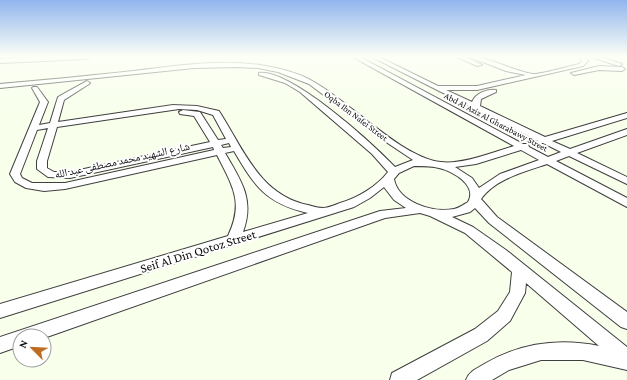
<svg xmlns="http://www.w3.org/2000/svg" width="627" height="380" viewBox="0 0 627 380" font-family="'Crimson Pro','Noto Naskh Arabic',serif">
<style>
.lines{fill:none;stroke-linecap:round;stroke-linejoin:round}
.minor-casing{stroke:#3f3f3f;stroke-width:2}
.tertiary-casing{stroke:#3f3f3f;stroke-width:2}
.minor{fill:#fff;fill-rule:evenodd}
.tertiary{fill:#fff;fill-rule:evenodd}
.labels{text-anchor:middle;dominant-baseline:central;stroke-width:4;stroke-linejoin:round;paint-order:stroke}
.far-street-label{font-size:9px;fill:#0c0c0c;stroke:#fff}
.street-label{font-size:11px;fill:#0c0c0c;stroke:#fff}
.near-street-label{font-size:13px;fill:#0c0c0c;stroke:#fff}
</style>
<rect width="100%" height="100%" fill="#f8ffeb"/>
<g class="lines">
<g class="minor-casing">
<g id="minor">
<path d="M 353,57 L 360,57 L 523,144 L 528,144 L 529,147 L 548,157 L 561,152 L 543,143 L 539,143 L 538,141 L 372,57 L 379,57 L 438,86 L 477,86 L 526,75 L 506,71 L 470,57 C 491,57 512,71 533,74 C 539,75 570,66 579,64 L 582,61 L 580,57 L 585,57 L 588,61 L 583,66 L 477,90 L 446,90 L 472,102 C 476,93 487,89 496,90 L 496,92 L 481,99 L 480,106 L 545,137 L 627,113 L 627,118 L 552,141 L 570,149 L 627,129 L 627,135 L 577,153 L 627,177 L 627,184 L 569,156 L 556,161 L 627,198 L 627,207 L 547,164 C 524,172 495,179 481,199 L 497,217 L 627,312 L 627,329 L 621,327 L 489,223 L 475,208 L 470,212 L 452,217 L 473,227 L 506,250 L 627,347 L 627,370 L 583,360 L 541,360 L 509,370 L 492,380 L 466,380 C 469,371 478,368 486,363 C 521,343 560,338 599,346 L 526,283 L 525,293 L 510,321 L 487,341 L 417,380 L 390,380 L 392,373 L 475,329 L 498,311 L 510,292 L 512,272 L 465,233 L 430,216 L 420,213 L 385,218 L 44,338 L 44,336 L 20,336 L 20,346 L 0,353 L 0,337 L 380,211 L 406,208 L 394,200 L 384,187 L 370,198 L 354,207 L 0,318 L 0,304 L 228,236 C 244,202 233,187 217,155 L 65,189 L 44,191 L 26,188 L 15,182 L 10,174 L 40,102 L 32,88 L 33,87 L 37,87 L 48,102 L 39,125 L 50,123 L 58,97 L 65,93 L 87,81 L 90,83 L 89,84 L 64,100 L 58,122 L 173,105 L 197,106 L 219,111 C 243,148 259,195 308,205 C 312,206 318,208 323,208 C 328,208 335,205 340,203 C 358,198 377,186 388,172 L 372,154 L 300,92 L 285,83 L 259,75 L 259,73 C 291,69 372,143 395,167 L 413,160 L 389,144 L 309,84 L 278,72 L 258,68 L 237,67 L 194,68 L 0,88 L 0,84 C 44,80 89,76 133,71 C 174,66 218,59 260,65 C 278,68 298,72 314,82 C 350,102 402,158 441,162 C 461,165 494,152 514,146 ZM 179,109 L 197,110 L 213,115 L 226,139 L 218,140 L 200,112 L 183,110 L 179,112 L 180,114 L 194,116 L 210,142 L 70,172 L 54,172 L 47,168 L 47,161 L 57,127 ZM 48,128 L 37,161 L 37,169 L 48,177 L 70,178 L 213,147 L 214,150 L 65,183 L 32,183 L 22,178 L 20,174 L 37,130 ZM 229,143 L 231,147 L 223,148 L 221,145 ZM 521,150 L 539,160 L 500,174 L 479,188 L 472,178 L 455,167 L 476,164 ZM 234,151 C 255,187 266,203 308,213 L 243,232 C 255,199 241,181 225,153 ZM 414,166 C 422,166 431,166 439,168 C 452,171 478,185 468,202 C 463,205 459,208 454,209 C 432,213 398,202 394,179 L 399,173 Z"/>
<polygon points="457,57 465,57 482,65 477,66"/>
<polygon points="591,57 601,57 622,64 619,66"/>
<polygon points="599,66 622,67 625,69 622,71 599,70 574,75 571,73"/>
</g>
</g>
<g class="tertiary-casing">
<polygon id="tertiary" points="32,57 90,57 87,59 0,63 0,59"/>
</g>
<use href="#minor" class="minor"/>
<use href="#tertiary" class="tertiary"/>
</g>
<linearGradient id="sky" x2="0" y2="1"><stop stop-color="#91b5ee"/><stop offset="0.51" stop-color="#fcfff6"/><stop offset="1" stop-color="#fcfff6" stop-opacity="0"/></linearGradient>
<rect width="627" height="111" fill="url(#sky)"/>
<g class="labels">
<g class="far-street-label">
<text transform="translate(356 116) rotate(37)">Oqba Ibn Nafei Street</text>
<text transform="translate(496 122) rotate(28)">Abd Al Aziz Al Gharabawy Street</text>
</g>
<g class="street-label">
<text transform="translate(122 160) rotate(-12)">شارع الشهيد محمد مصطفى عبد الله</text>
</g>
<g class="near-street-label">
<text transform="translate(198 251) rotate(-17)">Seif Al Din Qotoz Street</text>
</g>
</g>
<g transform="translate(32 348) rotate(294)"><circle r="19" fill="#ffffff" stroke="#9e9e9e"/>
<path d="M0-3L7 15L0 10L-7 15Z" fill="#bf6c21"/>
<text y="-6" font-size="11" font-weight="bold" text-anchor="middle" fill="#0c0c0c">N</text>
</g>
</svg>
